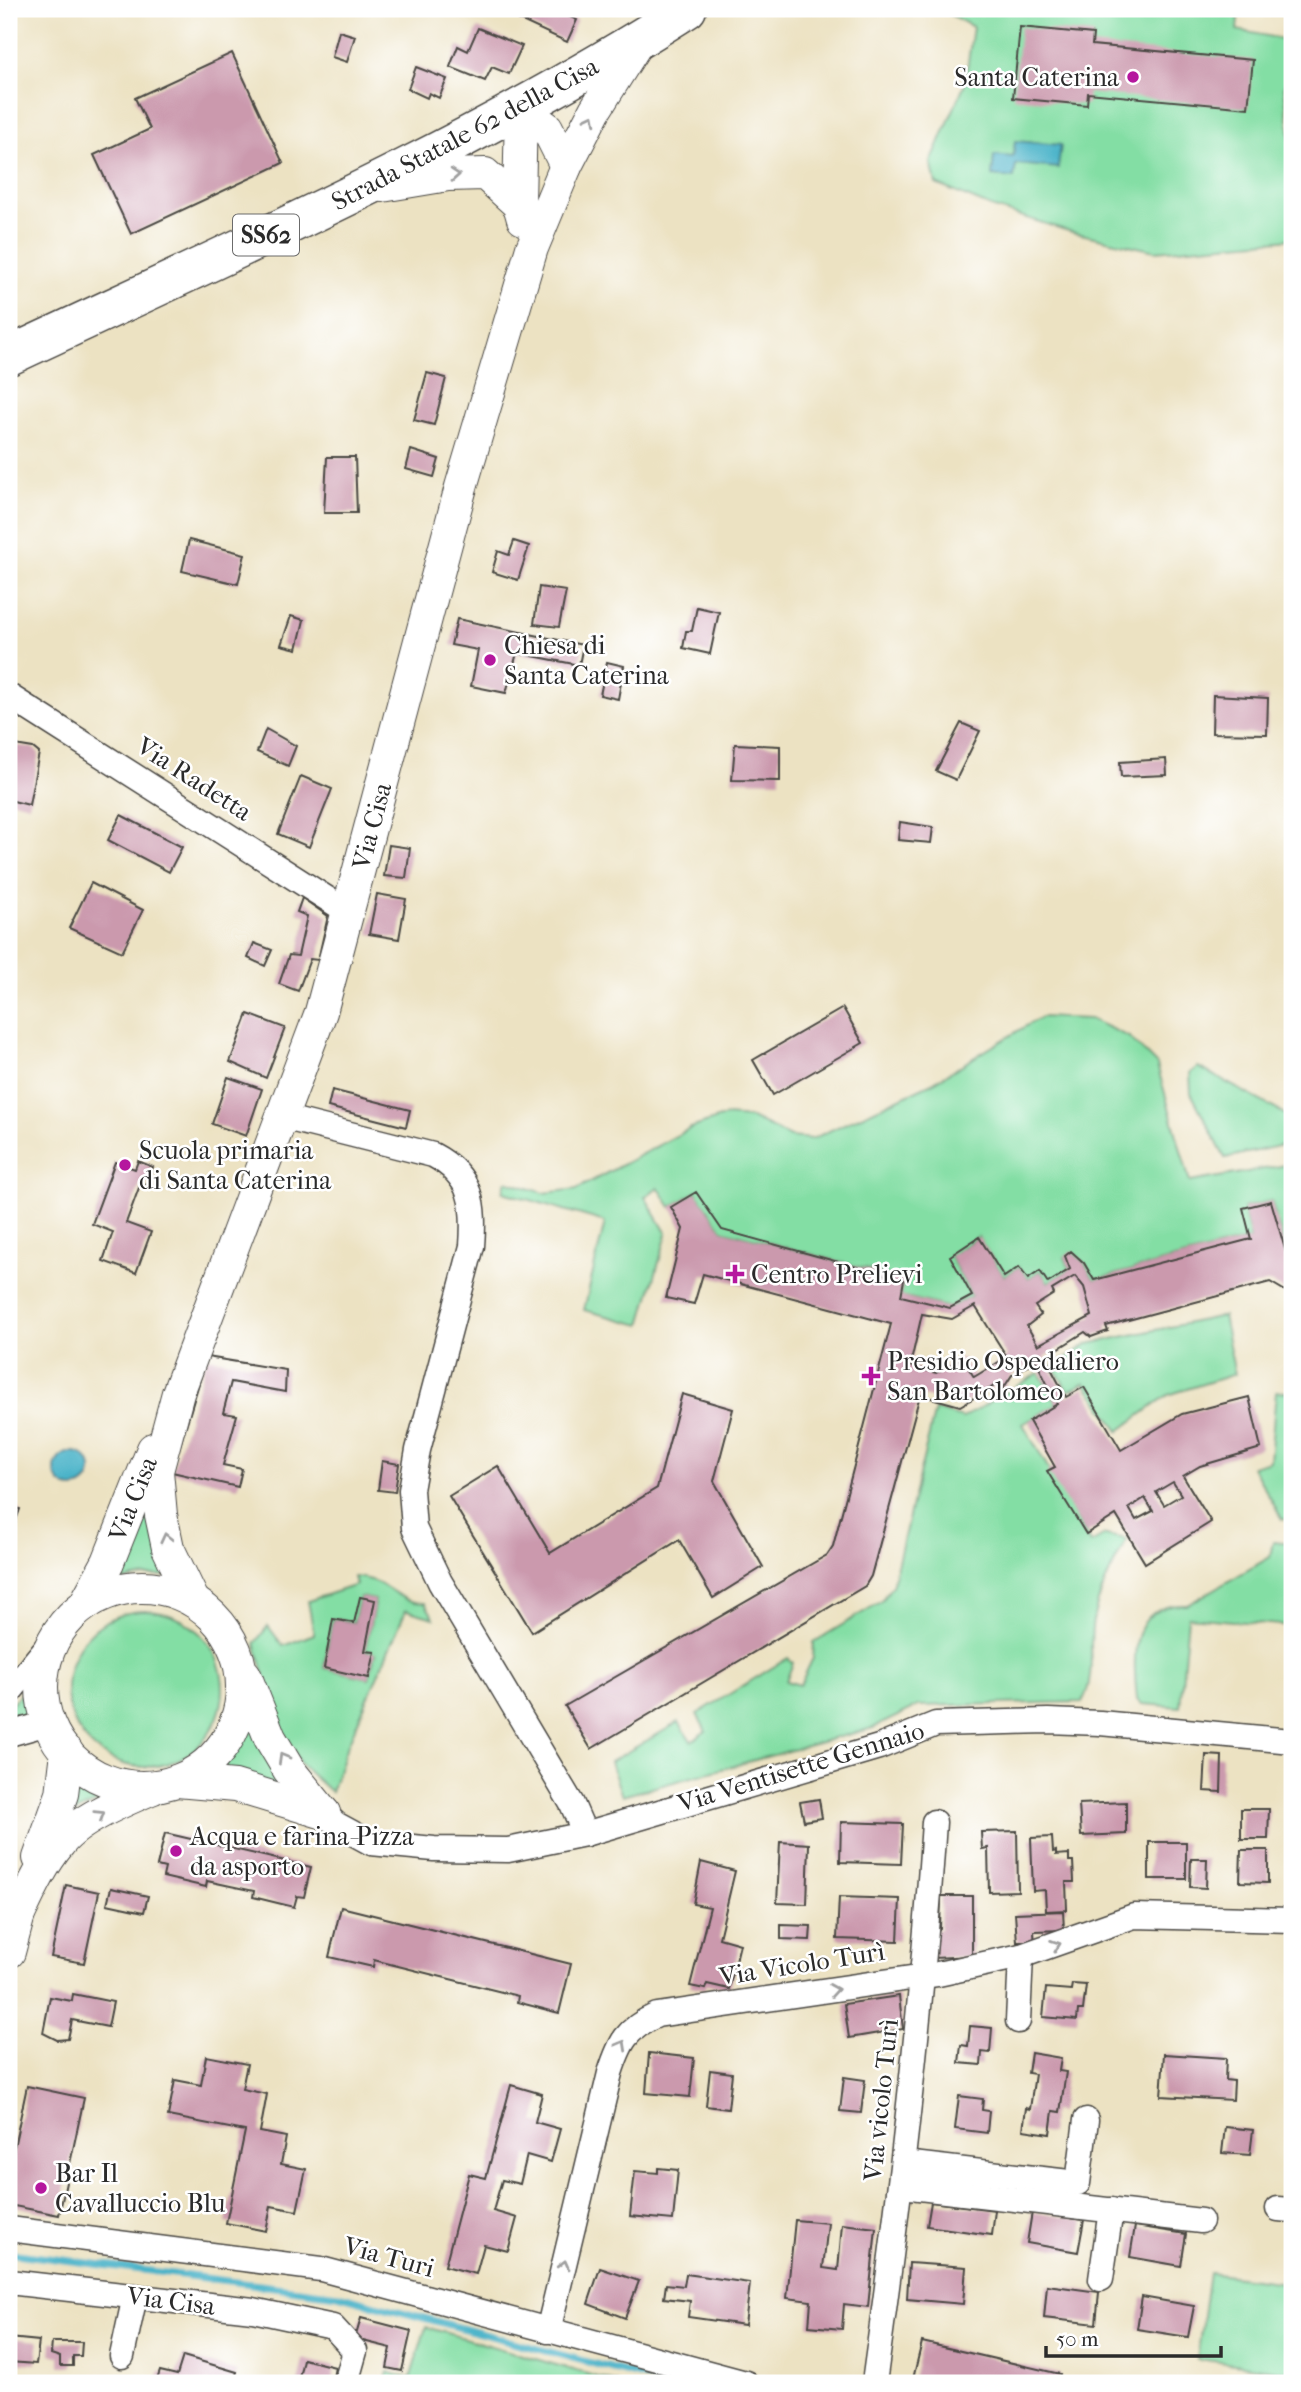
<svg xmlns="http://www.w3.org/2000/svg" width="1301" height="2392" viewBox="0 0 1301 2392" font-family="'IM FELL French Canon',serif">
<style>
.green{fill:#83dea4;stroke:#578468;stroke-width:2;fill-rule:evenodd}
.water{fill:#4bb4c9;stroke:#3b707a;stroke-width:2}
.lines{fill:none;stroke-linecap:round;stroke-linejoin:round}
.stream{stroke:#4bb4c9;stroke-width:7}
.building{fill:#cb99ad;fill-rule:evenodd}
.minor-casing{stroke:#484642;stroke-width:27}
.tertiary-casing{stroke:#484642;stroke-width:34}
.primary-casing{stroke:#484642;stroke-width:41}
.minor{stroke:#fff;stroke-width:24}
.tertiary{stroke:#fff;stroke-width:32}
.primary{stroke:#fff;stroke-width:38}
.oneway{stroke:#a0a0a0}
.poi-dot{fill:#b5179e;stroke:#fff;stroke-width:2.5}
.labels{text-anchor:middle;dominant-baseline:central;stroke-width:5;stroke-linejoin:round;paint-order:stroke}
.shield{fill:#fff;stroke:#6b6b6b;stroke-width:2}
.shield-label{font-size:24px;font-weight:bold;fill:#2b2b2b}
.poi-label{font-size:26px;fill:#2b2b2b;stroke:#fff;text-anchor:start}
.street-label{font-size:26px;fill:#2b2b2b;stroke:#fff}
</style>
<rect width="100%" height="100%" fill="#fff"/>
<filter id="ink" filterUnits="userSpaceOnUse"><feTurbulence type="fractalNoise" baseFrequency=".0143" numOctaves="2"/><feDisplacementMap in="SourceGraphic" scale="14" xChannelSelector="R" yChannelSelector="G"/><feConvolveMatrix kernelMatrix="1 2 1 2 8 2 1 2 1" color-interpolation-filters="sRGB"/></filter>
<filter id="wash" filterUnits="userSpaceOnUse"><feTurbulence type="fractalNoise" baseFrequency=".00686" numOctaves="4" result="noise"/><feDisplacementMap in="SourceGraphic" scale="28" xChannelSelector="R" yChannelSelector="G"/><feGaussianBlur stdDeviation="1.57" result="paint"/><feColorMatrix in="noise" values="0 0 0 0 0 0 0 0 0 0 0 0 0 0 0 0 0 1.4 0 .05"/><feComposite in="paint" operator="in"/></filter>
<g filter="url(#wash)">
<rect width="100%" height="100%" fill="#ece2c2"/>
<g class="green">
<polygon points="940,9 1239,9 1237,30 1292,41 1292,69 1284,87 1292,152 1292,239 1155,251 1072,232 991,207 936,184 931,162 965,83 973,27"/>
<polygon points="1041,1017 1090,1019 1129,1037 1157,1065 1190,1182 1292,1164 1292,1260 1287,1256 1271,1201 1243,1208 1251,1239 1094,1280 1084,1263 1071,1252 1065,1257 1070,1269 1048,1283 1040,1271 1028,1279 1019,1267 1004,1277 978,1237 950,1256 972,1296 950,1308 901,1296 903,1279 722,1230 696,1192 671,1207 658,1187 645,1197 667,1234 641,1325 584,1310 605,1222 503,1192 506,1181 544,1193 577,1189 691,1128 726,1116 751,1118 790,1137 812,1139 932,1083"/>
<polygon points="1198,1067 1292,1118 1292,1143 1225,1158 1191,1093 1190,1073"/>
<polygon points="1223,1316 1235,1374 1168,1395 1119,1431 1085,1383 1068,1391 1053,1366 1088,1344"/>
<path d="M 1039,1373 L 1057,1404 L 1023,1424 L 1091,1543 L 1105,1535 L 1127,1539 C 1114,1564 1098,1593 1093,1621 C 1088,1646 1096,1679 1082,1702 L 918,1706 L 873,1728 L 622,1796 L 610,1762 L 679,1722 L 691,1741 L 706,1731 L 697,1714 L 788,1658 L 793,1663 L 786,1681 L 800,1685 L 813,1658 L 814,1642 L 880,1602 L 892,1586 L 935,1410 L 963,1418 Z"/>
<polygon points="1276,1391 1292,1393 1292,1520 1282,1519 1252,1466 1270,1461"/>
<polygon points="148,1474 165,1576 145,1576 104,1585"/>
<path d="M 1273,1541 L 1292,1543 L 1292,1626 L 1188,1617 L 1180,1707 L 1142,1704 L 1137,1700 C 1133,1658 1128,1602 1187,1605 L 1270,1557 Z"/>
<path d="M 354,1577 C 387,1578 397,1604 425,1603 L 434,1618 L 406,1610 L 345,1751 L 331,1792 L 301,1765 L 281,1730 L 255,1643 L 268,1626 L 283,1646 L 314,1634 L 308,1601 L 356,1585 ZM 360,1597 L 375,1600 L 365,1651 L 375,1653 L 369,1678 L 324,1668 L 333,1619 L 354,1623 Z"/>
<circle cx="145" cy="1689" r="78"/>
<polygon points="32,1681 38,1719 9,1726 9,1707"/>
<path d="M 253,1718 L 305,1800 L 216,1772 C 237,1757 244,1741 253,1718 Z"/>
<polygon points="79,1779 110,1796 66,1817"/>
<polygon points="1209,2273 1292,2284 1292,2372 1197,2359"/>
<polygon points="426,2327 611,2381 618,2383 385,2383 388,2372 410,2379"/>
</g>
<g class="water">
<polygon points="1015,141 1061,145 1058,168 1016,164 1014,178 992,176 994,155 1013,157"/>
<circle cx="73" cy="1470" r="18"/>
</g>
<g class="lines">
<polyline class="stream" points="9,2253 338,2295 666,2383"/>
</g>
<g id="blocks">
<g class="building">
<polygon points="512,9 553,9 577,20 567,42 509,15"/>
<polygon points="1020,27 1093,34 1092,45 1253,60 1248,108 1088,93 1087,105 1013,98"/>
<polygon points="478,28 522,46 509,74 492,67 485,81 450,67 458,46 468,51"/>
<polygon points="339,31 355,36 347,62 332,57"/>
<polygon points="232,53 283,163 131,234 94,155 150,129 135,98"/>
<polygon points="416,67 447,79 439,98 429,93 427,98 408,89"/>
<polygon points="427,373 446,378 434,425 414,420"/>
<polygon points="411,450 439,459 434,477 406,469"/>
<polygon points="327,457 355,457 357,513 324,513"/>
<polygon points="189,540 245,554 238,584 182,571"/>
<polygon points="514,541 529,546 518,580 492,572 498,551 509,555"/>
<polygon points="539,587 566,591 559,627 534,624"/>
<polygon points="697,607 719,612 710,654 683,648 686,631 692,631"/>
<polygon points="291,616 304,620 297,649 281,645"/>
<polygon points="457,619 583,645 579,665 517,653 506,693 471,686 478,650 451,645"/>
<polygon points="607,662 624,666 618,699 600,695"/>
<polygon points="1213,695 1268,698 1267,734 1212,733"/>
<polygon points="961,723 980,731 956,780 936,771"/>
<polygon points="266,729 296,746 288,766 257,752"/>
<polygon points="9,744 33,748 39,753 29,805 9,800"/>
<polygon points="735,744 780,746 780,781 732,780"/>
<polygon points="1166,759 1167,775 1121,777 1120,762"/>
<polygon points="301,776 332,789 309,847 278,834"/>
<polygon points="121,815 182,847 169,872 108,840"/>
<polygon points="900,822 933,827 931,843 898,840"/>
<polygon points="389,845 410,848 406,878 384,876"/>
<polygon points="91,883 143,910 122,952 69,928"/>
<polygon points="377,894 406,899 399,939 369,934"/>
<polygon points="302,898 328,916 318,960 310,959 298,991 279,984 289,955 298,956 307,916 297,912"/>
<polygon points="254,943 272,950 265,966 248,958"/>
<polygon points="843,1008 863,1043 773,1095 753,1060"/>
<polygon points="248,1014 285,1028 266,1078 230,1062"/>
<polygon points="228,1077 262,1089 246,1136 212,1124"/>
<polygon points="332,1090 410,1110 406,1127 328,1107"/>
<polygon points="138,1161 153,1167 145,1187 140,1185 126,1223 151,1232 136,1273 103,1261 113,1232 92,1224 115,1162 135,1169"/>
<path d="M 696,1192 L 722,1230 L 904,1280 L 901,1296 L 950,1308 L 972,1296 L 950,1256 L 979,1237 L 1004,1277 L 1019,1267 L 1028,1279 L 1040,1271 L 1048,1283 L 1070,1269 L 1065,1256 L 1071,1251 L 1084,1263 L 1094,1280 L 1251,1239 L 1243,1208 L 1271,1201 L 1287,1256 L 1292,1260 L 1292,1295 L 1270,1282 L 1106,1326 L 1108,1331 L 1091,1337 L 1085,1332 L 1045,1357 L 1066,1397 L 1084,1387 L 1121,1450 L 1182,1414 L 1249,1397 L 1261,1448 L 1200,1466 L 1183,1476 L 1211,1522 L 1145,1563 L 1116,1515 L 1086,1534 L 1047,1471 L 1055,1467 L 1029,1421 L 1057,1404 L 1036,1361 L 1012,1375 L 1003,1389 L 996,1385 L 960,1406 L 920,1395 L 871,1576 L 865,1586 L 591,1749 L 565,1706 L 827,1555 L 833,1546 L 891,1324 L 703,1274 L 694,1304 L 666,1298 L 683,1229 L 671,1207 ZM 1075,1276 L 1084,1287 L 1092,1316 L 1038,1345 L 1027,1326 L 1041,1315 L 1035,1306 L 1054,1294 L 1052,1290 ZM 975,1306 L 1007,1357 L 974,1377 L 962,1358 L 936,1373 L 910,1366 L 922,1314 L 952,1319 ZM 1173,1482 L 1181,1495 L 1164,1505 L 1156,1492 ZM 1145,1498 L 1153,1511 L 1136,1520 L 1129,1508 Z"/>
<polygon points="207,1357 286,1370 285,1392 231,1382 223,1413 237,1415 223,1465 242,1469 238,1487 172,1472"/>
<polygon points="682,1394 733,1409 714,1481 763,1567 713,1598 679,1540 532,1632 449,1496 498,1466 550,1553 657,1488"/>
<polygon points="382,1461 399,1464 395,1492 378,1490"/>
<polygon points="9,1505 20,1509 12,1532 9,1530"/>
<polygon points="360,1597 375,1600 365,1651 375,1652 369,1678 324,1668 333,1619 354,1623"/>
<polygon points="1206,1755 1222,1756 1221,1792 1204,1791"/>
<polygon points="819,1799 822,1818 804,1821 800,1802"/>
<polygon points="1126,1802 1126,1834 1081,1836 1079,1804"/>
<polygon points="1241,1809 1269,1809 1268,1839 1241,1839"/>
<polygon points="841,1822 903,1824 901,1864 840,1862"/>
<polygon points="1017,1831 1018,1891 989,1892 988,1848 982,1849 981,1832"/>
<polygon points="165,1833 311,1867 304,1897 297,1896 294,1907 253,1897 254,1891 207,1881 206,1887 163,1877 165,1868 157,1866"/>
<polygon points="1052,1837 1053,1852 1056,1851 1056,1855 1069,1854 1069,1861 1073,1861 1074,1882 1066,1882 1067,1910 1046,1911 1045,1890 1033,1891 1031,1838"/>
<polygon points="780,1842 809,1844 807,1904 777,1903"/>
<rect x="1149" y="1842" width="37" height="37"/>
<polygon points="1241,1850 1268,1850 1268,1883 1240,1882"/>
<polygon points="1191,1859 1207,1859 1206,1888 1190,1887"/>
<polygon points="701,1862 735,1871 719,1938 740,1944 729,1989 707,1984 705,1989 690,1986 710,1907 693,1904"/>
<polygon points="66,1885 99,1892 84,1963 51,1957"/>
<polygon points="111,1888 148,1896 144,1912 107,1904"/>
<polygon points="941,1896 972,1896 972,1956 934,1958 933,1931 940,1929"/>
<polygon points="839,1897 900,1899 898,1941 837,1939"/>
<polygon points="341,1907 571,1964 559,2013 517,2002 518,1996 374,1960 373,1967 329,1957"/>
<polygon points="1063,1911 1064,1930 1034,1931 1035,1947 1024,1947 1024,1942 1017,1942 1015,1913"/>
<polygon points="781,1925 811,1926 810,1940 781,1939"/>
<polygon points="1072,1984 1086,1985 1083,2010 1078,2010 1077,2020 1043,2017 1046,1988 1071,1990"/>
<polygon points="73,1994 113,2002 108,2027 72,2020 68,2039 57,2040 43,2033 50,1997 72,2001"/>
<polygon points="899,1996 903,2029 849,2038 844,2004"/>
<polygon points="970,2026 992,2028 990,2053 982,2052 981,2065 959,2063 961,2045 968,2046"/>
<polygon points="649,2053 694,2058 690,2097 646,2093"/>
<polygon points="1031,2053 1061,2058 1059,2071 1066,2072 1060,2112 1053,2111 1050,2134 1023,2130 1026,2108 1030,2109 1035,2074 1028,2073"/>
<polygon points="1164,2054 1226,2058 1225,2080 1234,2081 1233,2100 1161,2096"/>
<polygon points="206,2056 247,2064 242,2089 267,2094 260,2132 286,2137 281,2164 306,2169 297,2211 271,2206 266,2231 226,2223 245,2131 168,2116 175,2080 201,2085"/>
<polygon points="710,2070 732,2073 728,2109 706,2106"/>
<polygon points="844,2077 865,2080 861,2113 840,2111"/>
<polygon points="511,2085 542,2094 535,2122 560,2129 551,2162 527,2155 520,2184 502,2180 493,2211 517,2218 508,2251 484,2245 476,2274 445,2266 469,2174 486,2178"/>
<polygon points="27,2086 84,2098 59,2215 9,2205 9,2171"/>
<polygon points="959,2096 983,2099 982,2110 989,2111 987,2133 955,2129"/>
<polygon points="1225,2127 1253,2130 1250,2155 1222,2153"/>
<polygon points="658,2168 678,2170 673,2220 630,2216 635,2171 658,2173"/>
<polygon points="931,2202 995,2210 992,2235 927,2226"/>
<polygon points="1032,2212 1084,2220 1078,2252 1027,2243"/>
<polygon points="795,2220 828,2223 823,2268 838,2270 842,2224 876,2228 868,2307 844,2304 842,2329 809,2326 811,2301 787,2298"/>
<polygon points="1135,2226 1186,2234 1181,2266 1130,2257"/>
<polygon points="909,2263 966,2267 963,2304 907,2299"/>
<polygon points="600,2268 639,2281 625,2318 588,2304"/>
<polygon points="686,2274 750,2283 745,2325 688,2317 690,2301 664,2298 666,2284 684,2286"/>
<polygon points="1047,2285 1099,2292 1096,2324 1044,2318"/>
<polygon points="1142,2297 1194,2306 1188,2337 1137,2329"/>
<polygon points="361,2318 411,2331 402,2371 387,2368 391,2348 355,2339"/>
<polygon points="9,2338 39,2341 36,2364 9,2362"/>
<polygon points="52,2342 82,2342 81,2356 73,2356 73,2366 60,2366 60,2357 51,2354"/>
<polygon points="922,2342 1060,2374 1058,2383 912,2383"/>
<polygon points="183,2356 237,2372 234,2383 156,2383 160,2371 177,2375"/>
<polygon points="303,2359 335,2367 332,2383 298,2383"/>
</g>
</g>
</g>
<g filter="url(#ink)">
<use href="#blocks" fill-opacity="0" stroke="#484642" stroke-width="2"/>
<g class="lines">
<g class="minor-casing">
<g id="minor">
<polyline points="9,696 348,912"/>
<path d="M 282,1117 L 433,1155 C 473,1176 475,1205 472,1246 L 418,1450 L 411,1490 L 414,1528 L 440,1582 L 572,1804 L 585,1834"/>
<polyline points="9,1693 54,1638"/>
<polyline points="9,1734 48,1723"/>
<polyline points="324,1813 336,1824 371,1843 434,1849 508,1850 585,1834 879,1747 936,1724 1048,1721 1100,1723 1292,1741"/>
<polyline points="1018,2021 1021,1956"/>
<polyline points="904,2163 1078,2183 1086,2120"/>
<polyline points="902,2186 1201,2221"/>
<polyline points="1278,2209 1292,2210"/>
<polyline points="9,2229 321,2269 746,2383"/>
<polyline points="1101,2279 1111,2210"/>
<polyline points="9,2282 253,2310 333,2327 355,2351 346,2383"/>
<path d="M 548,2331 L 610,2073 C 620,2042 626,2029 657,2015 L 938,1974 L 1021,1956 L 1134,1916 L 1292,1920"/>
<polyline points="122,2356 135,2296"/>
<path d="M 874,2383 C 900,2197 922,2011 934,1822"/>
</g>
</g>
<g class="tertiary-casing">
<g id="tertiary">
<polyline points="521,109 519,205 523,219"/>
<polyline points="521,109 547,128 566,166"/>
<polyline points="382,186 448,175 485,174 519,205"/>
<circle cx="142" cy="1687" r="100"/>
<polyline points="193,1600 168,1548 161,1515 157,1471 178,1393 321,1012 461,487 532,248 566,166 595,110 639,40"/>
<polyline points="85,1604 108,1562 153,1449"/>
<polyline points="245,1675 270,1738 289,1770 324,1813"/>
<polyline points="177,1781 235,1786 324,1813"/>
<polyline points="39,1858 62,1794 67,1752"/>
<path d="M 15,1923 C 28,1896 40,1867 60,1843 C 79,1819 125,1800 153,1788"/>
<polyline points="9,1952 22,1903"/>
</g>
</g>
<g class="primary-casing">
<path id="primary" d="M 9,356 C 239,248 473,146 687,9"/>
</g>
<use href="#minor" class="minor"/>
<use href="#tertiary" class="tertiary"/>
<use href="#primary" class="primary"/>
</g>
<defs><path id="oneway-chevron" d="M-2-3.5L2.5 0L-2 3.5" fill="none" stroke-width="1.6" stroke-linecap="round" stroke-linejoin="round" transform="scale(1.75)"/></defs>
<g class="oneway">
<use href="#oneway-chevron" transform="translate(591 119) rotate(-63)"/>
<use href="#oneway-chevron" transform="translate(455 175) rotate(-4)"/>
<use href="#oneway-chevron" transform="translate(166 1538) rotate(-103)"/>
<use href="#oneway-chevron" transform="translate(283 1758) rotate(-120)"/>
<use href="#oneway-chevron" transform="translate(100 1815) rotate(-32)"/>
<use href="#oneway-chevron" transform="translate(1056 1945) rotate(-20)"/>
<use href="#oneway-chevron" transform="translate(834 1990) rotate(-9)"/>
<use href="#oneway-chevron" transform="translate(622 2045) rotate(-61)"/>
<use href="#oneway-chevron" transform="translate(564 2265) rotate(-76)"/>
</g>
</g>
<g class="poi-dot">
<circle cx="1133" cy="77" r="7"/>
<circle cx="490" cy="660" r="7"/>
<circle cx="125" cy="1165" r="7"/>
<path d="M731.5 1263.5h7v7h7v7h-7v7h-7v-7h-7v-7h7z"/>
<path d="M867.5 1365.5h7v7h7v7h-7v7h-7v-7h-7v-7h7z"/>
<circle cx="176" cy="1851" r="7"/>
<circle cx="41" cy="2188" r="7"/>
</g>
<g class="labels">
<rect class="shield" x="233" y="214.5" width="66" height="41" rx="5"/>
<g class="shield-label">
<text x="266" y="235">SS62</text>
</g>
<g class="poi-label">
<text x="1119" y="77" text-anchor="end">Santa Caterina</text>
<text x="504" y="645">Chiesa di<tspan x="504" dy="30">Santa Caterina</tspan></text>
<text x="139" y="1150">Scuola primaria<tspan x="139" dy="30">di Santa Caterina</tspan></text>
<text x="751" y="1274">Centro Prelievi</text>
<text x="887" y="1361">Presidio Ospedaliero<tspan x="887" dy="30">San Bartolomeo</tspan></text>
<text x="190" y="1836">Acqua e farina-Pizza<tspan x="190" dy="30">da asporto</tspan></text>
<text x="55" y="2173">Bar Il<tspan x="55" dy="30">Cavalluccio Blu</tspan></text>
</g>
<g class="street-label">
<text transform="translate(465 134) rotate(-28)">Strada Statale 62 della Cisa</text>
<text transform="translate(194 779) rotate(33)">Via Radetta</text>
<text transform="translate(372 826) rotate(-75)">Via Cisa</text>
<text transform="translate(133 1499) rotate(-68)">Via Cisa</text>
<text transform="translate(801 1767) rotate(-17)">Via Ventisette Gennaio</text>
<text transform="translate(802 1964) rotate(-9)">Via Vicolo Turì</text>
<text transform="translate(881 2100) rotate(-84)">Via vicolo Turì</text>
<text transform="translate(389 2257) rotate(15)">Via Turi</text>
<text transform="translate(171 2301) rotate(7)">Via Cisa</text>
</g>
</g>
<rect width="1301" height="2392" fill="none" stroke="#fff" stroke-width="35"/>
<path d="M1046 2346v10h175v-10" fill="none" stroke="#2b2b2b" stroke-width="3.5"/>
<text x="1056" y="2346" font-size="21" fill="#2b2b2b" stroke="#ffffff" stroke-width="5" paint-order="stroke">50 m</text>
</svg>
